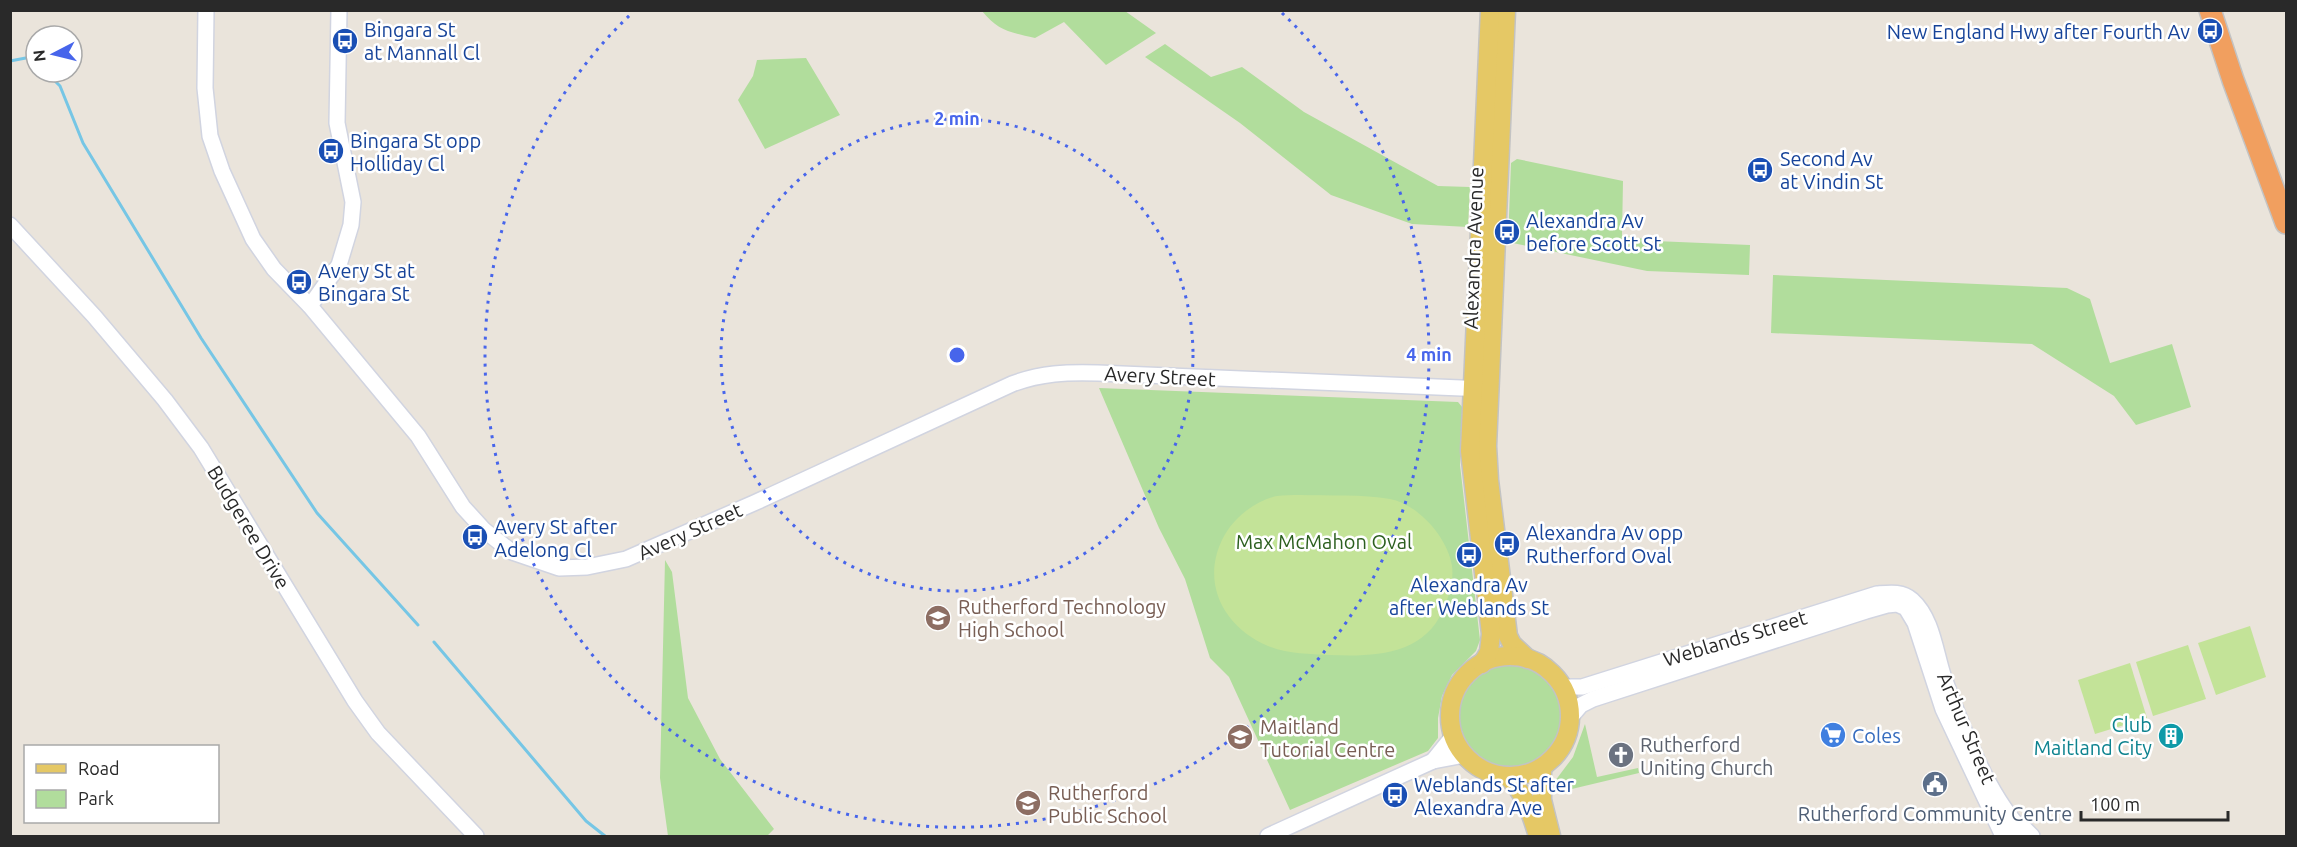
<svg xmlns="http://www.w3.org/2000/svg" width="2297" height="847" viewBox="0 0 2297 847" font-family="Ubuntu,sans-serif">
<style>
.green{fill:#b1dd9c}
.pitch{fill:#c3e398}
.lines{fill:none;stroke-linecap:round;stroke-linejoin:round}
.stream{stroke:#76c6e5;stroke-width:3}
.minor-casing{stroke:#d1d4e0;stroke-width:18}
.major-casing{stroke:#c3c3c3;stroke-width:21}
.highway-casing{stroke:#c3c3c3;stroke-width:24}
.minor{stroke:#fff;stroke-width:15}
.major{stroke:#e5c865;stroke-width:18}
.highway{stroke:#f19f5f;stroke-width:21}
.ring{fill:none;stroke:#4765eb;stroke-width:3;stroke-dasharray:3 6}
.labels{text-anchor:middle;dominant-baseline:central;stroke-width:5;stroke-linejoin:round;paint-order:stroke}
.transit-label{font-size:20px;fill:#164399;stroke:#fff;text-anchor:start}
.street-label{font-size:20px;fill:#292929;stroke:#fff}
.park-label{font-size:20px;fill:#2c5f1f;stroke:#fff}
.education-label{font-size:20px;fill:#785e54;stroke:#fff;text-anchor:start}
.culture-label{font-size:20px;fill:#0d838f;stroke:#fff;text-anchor:end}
.shop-label{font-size:20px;fill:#366cbe;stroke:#fff;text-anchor:start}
.worship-label{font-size:20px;fill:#5b616d;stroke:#fff;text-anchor:start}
.service-label{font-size:20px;fill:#4e5e75;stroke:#fff}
.centre{fill:#4765eb;stroke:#fff;stroke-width:3}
.ring-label{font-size:18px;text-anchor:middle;font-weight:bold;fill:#4765eb;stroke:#fff;stroke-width:5;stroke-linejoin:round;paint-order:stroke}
</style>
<rect width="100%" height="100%" fill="#eae4db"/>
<g class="green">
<path d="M 982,11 L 1125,11 L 1156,33 L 1106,65 L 1064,22 L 1035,38 C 1010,32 998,31 982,11 Z"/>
<polygon points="1165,44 1211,77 1242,67 1304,112 1438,186 1470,187 1468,227 1412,224 1331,195 1240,123 1145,57"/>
<polygon points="806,58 840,115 765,149 738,100 753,76 757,60"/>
<polygon points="1517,159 1623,181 1622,235 1655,241 1750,245 1749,275 1647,271 1508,242 1511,163"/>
<polygon points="1773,275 2067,288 2090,299 2110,363 2172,344 2191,407 2136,425 2114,396 2032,344 1771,333"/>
<polygon points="1099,388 1458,402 1463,408 1460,465 1480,640 1476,651 1452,675 1442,696 1438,718 1438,738 1428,751 1290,810 1229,677 1210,658 1185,579 1159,528"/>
<polygon points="665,560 672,572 688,698 720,759 774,829 767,836 668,836 660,778"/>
<circle cx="1510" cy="718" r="53"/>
<polygon points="1585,724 1597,777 1638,768 1639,773 1555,793 1555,781 1573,757"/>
</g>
<g class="pitch">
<path d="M 1300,495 C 1328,496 1363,494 1390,499 C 1418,504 1448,538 1452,566 C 1454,581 1449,596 1443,610 C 1424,655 1374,657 1330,655 C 1309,654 1288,654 1268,646 C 1224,627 1201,584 1222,540 C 1232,519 1254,501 1277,496 C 1284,495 1292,495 1300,495 Z"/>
<polygon points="2250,626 2266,677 2216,695 2198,643"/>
<polygon points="2188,645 2206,699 2153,716 2136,662"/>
<polygon points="2130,663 2147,718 2095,734 2078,680"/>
</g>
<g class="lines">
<g class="stream">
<polyline points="10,61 31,57 36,62"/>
<polyline points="46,72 60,86 83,143 201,338 317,513 418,625"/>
<polyline points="434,642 586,821 605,836"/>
</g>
<g class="minor-casing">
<g id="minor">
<path d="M 206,10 L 205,88 L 210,136 L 222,171 L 253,239 L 274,269 L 310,306 L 418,436 L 463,507 L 484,530 L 512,552 L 559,568 L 587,567 L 626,559 L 754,503 L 1012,384 C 1041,373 1067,372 1098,373 L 1485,389"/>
<polyline points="10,225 94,316 165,400 201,448 355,701 378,733 476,836"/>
<polyline points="310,306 339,265 351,225 353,202 337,123 339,10"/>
<path d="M 1563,687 L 1582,687 L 1877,594 C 1889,593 1902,591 1912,600 C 1932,618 1935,650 1943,675 C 1960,722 1985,789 2018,826"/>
<polyline points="1570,718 1581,705 1593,699 1866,611 1887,605 1897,604 1906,608 1915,623 1943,709 2003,836"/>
<polyline points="1433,761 1454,735"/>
<polyline points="2010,828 2023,827 2032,836"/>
<polyline points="1268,836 1433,761 1465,755"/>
</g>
</g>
<g class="major-casing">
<g id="major">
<polyline points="1506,10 1487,446 1489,480 1508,636 1512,644 1528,659"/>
<circle cx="1510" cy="716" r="60"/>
<polyline points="1482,664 1489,652 1491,634 1470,451 1490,10"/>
<polyline points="1542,767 1542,800 1551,836"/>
<path d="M 1507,776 C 1525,793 1531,813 1538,836"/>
</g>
</g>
<g class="highway-casing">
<polyline id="highway" points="2210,10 2233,80 2286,223"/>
</g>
<use href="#minor" class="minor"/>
<use href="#major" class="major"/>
<use href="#highway" class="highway"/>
</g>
<g class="ring">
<circle cx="957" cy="355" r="236"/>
<path d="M1282 13A472 472 0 1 1 632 13"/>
</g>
<defs>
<g id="bus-disc" transform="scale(1.35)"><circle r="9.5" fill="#1a4fb4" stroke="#fff"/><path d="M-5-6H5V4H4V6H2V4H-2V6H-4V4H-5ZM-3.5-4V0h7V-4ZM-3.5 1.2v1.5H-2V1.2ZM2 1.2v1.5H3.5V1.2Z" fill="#fff"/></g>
<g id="school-disc" transform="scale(1.35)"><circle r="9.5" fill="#8d6e63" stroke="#fff"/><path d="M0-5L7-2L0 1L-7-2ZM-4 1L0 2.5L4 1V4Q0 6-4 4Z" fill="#fff"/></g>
<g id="supermarket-disc" transform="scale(1.35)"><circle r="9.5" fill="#3f7fe0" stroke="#fff"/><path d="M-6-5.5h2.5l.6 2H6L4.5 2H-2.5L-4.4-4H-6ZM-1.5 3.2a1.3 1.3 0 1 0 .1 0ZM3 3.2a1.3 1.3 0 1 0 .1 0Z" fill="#fff"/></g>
<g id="building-disc" transform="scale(1.35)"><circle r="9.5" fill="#0f9aa8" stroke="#fff"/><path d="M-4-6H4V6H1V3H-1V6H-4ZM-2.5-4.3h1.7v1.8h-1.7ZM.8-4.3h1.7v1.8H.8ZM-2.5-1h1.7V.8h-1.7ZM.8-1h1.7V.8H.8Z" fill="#fff"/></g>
<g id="church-disc" transform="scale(1.35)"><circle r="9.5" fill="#6b7280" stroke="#fff"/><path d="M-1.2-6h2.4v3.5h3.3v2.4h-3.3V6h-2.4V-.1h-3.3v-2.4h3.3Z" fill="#fff"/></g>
<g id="civic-disc" transform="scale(1.35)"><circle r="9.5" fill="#5c6f8a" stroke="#fff"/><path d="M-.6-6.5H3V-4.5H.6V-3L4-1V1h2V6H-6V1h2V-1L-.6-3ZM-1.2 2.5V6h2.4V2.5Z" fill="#fff"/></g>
</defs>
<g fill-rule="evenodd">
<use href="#bus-disc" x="2210" y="31"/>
<use href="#bus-disc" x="345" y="41"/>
<use href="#bus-disc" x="331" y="151"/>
<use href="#bus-disc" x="1760" y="170"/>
<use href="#bus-disc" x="1507" y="232"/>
<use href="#bus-disc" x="299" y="282"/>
<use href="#bus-disc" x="475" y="537"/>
<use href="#bus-disc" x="1507" y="544"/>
<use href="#bus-disc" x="1469" y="555"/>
<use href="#school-disc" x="938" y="618"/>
<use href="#supermarket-disc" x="1833" y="735"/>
<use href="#building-disc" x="2171" y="736"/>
<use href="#school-disc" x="1240" y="737"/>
<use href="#church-disc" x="1621" y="755"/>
<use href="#civic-disc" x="1935" y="784"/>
<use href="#bus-disc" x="1395" y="795"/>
<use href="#school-disc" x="1028" y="803"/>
</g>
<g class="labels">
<g class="transit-label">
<text x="364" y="29">Bingara St<tspan x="364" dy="23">at Mannall Cl</tspan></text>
<text x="2190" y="31" text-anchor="end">New England Hwy after Fourth Av</text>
<text x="350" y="140">Bingara St opp<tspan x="350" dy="23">Holliday Cl</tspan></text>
<text x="1780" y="158">Second Av<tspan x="1780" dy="23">at Vindin St</tspan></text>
<text x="1526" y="220">Alexandra Av<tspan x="1526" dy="23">before Scott St</tspan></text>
<text x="318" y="270">Avery St at<tspan x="318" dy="23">Bingara St</tspan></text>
<text x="494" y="526">Avery St after<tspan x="494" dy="23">Adelong Cl</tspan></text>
<text x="1526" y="532">Alexandra Av opp<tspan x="1526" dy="23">Rutherford Oval</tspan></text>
<text x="1469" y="584" text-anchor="middle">Alexandra Av<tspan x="1469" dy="23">after Weblands St</tspan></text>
<text x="1414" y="784">Weblands St after<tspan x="1414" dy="23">Alexandra Ave</tspan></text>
</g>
<g class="street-label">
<text transform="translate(1473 248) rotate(-88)">Alexandra Avenue</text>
<text transform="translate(1160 376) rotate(3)">Avery Street</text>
<text transform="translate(249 527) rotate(59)">Budgeree Drive</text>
<text transform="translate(690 531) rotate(-24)">Avery Street</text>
<text transform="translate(1735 638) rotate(-17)">Weblands Street</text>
<text transform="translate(1967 728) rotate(67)">Arthur Street</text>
</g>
<g class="park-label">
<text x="1324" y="541">Max McMahon Oval</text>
</g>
<g class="education-label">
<text x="958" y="606">Rutherford Technology<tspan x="958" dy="23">High School</tspan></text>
<text x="1260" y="726">Maitland<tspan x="1260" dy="23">Tutorial Centre</tspan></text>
<text x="1048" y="792">Rutherford<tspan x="1048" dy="23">Public School</tspan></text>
</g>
<g class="culture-label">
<text x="2152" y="724">Club<tspan x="2152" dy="23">Maitland City</tspan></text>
</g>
<g class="shop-label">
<text x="1852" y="735">Coles</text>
</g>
<g class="worship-label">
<text x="1640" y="744">Rutherford<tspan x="1640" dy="23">Uniting Church</tspan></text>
</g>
<g class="service-label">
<text x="1935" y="813">Rutherford Community Centre</text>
</g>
</g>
<circle cx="957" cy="355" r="9" class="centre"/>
<g class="ring-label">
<text x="957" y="125">2 min</text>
<text x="1429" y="361">4 min</text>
</g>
<rect width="2297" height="847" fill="none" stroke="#292929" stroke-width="24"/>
<rect x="24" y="745" width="195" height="78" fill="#ffffff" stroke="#a9a9a9" stroke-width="1.5"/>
<rect x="36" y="764" width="30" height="9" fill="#e5c865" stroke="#a9a9a9" stroke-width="1.5"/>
<text x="78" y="775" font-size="18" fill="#292929">Road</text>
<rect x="36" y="790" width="30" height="18" fill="#b1dd9c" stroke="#a9a9a9" stroke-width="1.5"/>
<text x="78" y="805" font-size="18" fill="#292929">Park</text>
<g transform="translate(54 54) rotate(263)"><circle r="28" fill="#ffffff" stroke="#a9a9a9" stroke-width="1.5"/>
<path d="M0-4.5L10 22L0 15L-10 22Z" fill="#4765eb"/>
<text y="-9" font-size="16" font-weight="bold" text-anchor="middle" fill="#292929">N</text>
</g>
<path d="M2081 811v9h147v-9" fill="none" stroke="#292929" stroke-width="3"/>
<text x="2090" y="811" font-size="18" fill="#292929" stroke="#ffffff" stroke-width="4.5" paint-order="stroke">100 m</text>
</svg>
